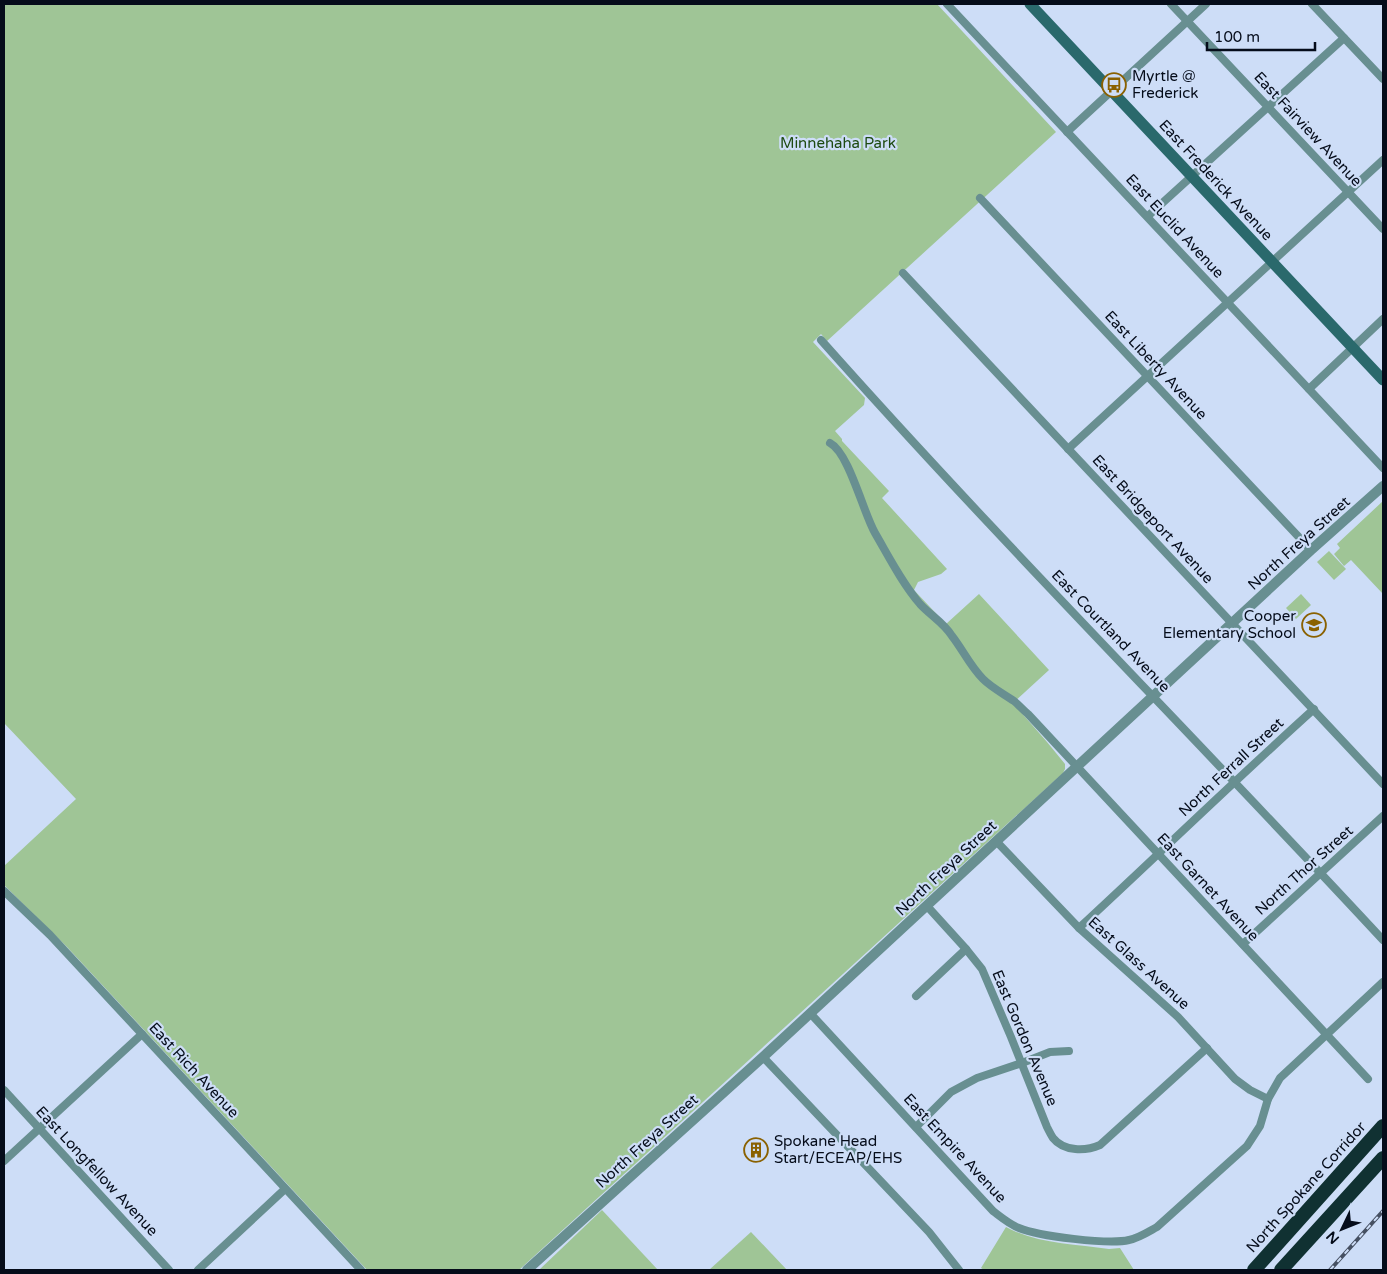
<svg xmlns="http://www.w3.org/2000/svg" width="1387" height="1274" viewBox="0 0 1387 1274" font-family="'Varela Round',sans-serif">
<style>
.green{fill:#9fc596}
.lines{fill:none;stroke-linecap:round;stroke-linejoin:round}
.minor{stroke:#688f91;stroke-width:8}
.tertiary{stroke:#688f91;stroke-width:10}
.secondary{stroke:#2a696c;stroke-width:11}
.motorway{stroke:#103132;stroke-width:14}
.rail-casing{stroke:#465062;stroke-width:4}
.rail{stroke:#cdddf7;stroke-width:2;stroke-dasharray:5.5;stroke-linecap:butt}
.labels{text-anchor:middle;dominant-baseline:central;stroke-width:4.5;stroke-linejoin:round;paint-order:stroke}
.poi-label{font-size:15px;fill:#050c1a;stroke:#cdddf7;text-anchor:start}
.street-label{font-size:15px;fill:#050c1a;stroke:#cdddf7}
.park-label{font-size:15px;fill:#1d4a10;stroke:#cdddf7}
</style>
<rect width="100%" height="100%" fill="#cdddf7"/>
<g class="green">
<polygon points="4,4 937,4 1056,132 827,341 821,334 813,342 865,398 864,405 835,431 842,439 842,441 889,491 882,498 947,569 941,574 918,582 914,590 946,624 979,594 1049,670 1013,703 1047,742 1065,764 1065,769 1063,773 519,1270 367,1270 67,947 4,885 4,866 76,799 4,723"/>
<polygon points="1383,501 1383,594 1351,560 1344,566 1334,554 1340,548 1337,544"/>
<polygon points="1329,551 1346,569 1334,580 1317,562"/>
<polygon points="1301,594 1311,605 1296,619 1286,608"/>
<polygon points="602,1210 658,1270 539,1270"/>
<path d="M 1006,1227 C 1037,1244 1074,1244 1109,1249 L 1120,1248 L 1134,1270 L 984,1270 L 981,1268 Z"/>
<polygon points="751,1232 787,1270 709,1270"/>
</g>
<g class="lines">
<g class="minor">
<polyline points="947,4 1383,468"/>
<polyline points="1171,4 1383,229"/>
<polyline points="1312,4 1383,79"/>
<polyline points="1067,132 1206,4"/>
<polyline points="980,198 1311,550"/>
<polyline points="1148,216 1344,38"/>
<polyline points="903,273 1383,784"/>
<path d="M 821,340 C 1003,545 1197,739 1383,940"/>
<polyline points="1309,389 1383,319"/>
<path d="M 830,443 C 849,453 863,512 875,533 C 889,557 902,583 920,604 C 930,615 944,623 952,636 C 963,650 970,666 983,679 C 992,688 1004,694 1014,701 C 1019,705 1023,710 1028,714 L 1368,1079"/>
<polyline points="1068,449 1383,160"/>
<polyline points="997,842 1079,928 1178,1017 1235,1079 1250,1090 1268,1099"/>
<polyline points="4,891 50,935 361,1270"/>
<path d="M 927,906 L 966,949 L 982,969 L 1011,1037 L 1047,1127 C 1049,1131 1051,1135 1053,1138 C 1064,1152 1086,1151 1100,1145 L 1207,1048"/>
<path d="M 1079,928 C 1158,855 1234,781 1314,709"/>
<polyline points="1243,944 1383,816"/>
<polyline points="916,996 966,949"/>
<path d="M 810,1013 L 993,1211 C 1001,1217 1009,1224 1019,1228 C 1038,1236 1109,1245 1129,1240 C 1139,1238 1148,1232 1157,1227 L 1247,1146 L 1260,1126 L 1268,1099 L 1280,1078 L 1383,982"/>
<polyline points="763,1057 929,1232 959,1270"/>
<polyline points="4,1090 169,1270"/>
<polyline points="916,1127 951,1092 977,1078 1022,1063 1050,1052 1069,1051"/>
<polyline points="4,1161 142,1034"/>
<polyline points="198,1270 285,1189"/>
</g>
<polyline class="tertiary" points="527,1270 763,1057 1311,550 1383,486"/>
<polyline class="secondary" points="1030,4 1383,380"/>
<g class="motorway">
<polyline points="1254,1270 1383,1126"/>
<polyline points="1281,1270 1383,1158"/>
</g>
<g class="rail-casing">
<polyline id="rail" points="1330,1270 1383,1211"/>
</g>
<use href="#rail" class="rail"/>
</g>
<defs>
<g id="bus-ring" transform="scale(1.25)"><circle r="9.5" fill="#cdddf7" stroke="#8a6101" stroke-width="1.5"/><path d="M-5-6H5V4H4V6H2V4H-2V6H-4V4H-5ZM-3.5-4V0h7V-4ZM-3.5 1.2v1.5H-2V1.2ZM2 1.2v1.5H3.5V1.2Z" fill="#8a6101"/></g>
<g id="school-ring" transform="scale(1.25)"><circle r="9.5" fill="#cdddf7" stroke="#8a6101" stroke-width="1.5"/><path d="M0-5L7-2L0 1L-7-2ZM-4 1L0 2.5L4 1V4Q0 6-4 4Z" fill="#8a6101"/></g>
<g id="building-ring" transform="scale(1.25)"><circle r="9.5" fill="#cdddf7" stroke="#8a6101" stroke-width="1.5"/><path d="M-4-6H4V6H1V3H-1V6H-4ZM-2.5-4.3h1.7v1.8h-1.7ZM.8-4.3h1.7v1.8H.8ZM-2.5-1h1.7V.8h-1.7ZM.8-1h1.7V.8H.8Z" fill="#8a6101"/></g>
</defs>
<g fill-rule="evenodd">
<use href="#bus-ring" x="1114" y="85"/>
<use href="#school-ring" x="1314" y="625"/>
<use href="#building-ring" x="756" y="1150"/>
</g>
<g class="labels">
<g class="poi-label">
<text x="1132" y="76">Myrtle @<tspan x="1132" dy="17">Frederick</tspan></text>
<text x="1296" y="616" text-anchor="end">Cooper<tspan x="1296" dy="17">Elementary School</tspan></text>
<text x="774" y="1141">Spokane Head<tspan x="774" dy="17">Start/ECEAP/EHS</tspan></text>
</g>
<g class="street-label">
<text transform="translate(1308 129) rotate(47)">East Fairview Avenue</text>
<text transform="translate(1216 180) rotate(47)">East Frederick Avenue</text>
<text transform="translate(1175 226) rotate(47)">East Euclid Avenue</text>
<text transform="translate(1156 365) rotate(47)">East Liberty Avenue</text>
<text transform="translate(1153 519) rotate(47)">East Bridgeport Avenue</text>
<text transform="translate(1299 543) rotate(-42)">North Freya Street</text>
<text transform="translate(1111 631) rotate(46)">East Courtland Avenue</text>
<text transform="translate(1231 767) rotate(-43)">North Ferrall Street</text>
<text transform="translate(946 868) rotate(-43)">North Freya Street</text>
<text transform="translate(1304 870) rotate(-42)">North Thor Street</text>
<text transform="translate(1208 887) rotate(47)">East Garnet Avenue</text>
<text transform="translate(1139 963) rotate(42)">East Glass Avenue</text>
<text transform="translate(1025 1038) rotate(67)">East Gordon Avenue</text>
<text transform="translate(194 1070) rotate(47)">East Rich Avenue</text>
<text transform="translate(647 1141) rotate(-42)">North Freya Street</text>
<text transform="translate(955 1148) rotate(47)">East Empire Avenue</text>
<text transform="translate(97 1171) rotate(47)">East Longfellow Avenue</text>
<text transform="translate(1306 1187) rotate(-48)">North Spokane Corridor</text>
</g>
<g class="park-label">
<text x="838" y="143">Minnehaha Park</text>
</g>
</g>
<rect width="1387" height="1274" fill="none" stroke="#050c1a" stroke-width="10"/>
<g transform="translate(1342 1229) rotate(227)" stroke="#cdddf7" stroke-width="4" paint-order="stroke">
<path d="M0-4L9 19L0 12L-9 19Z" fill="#050c1a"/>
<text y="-8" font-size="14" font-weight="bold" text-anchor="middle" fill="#050c1a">N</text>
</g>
<path d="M1207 42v8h108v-8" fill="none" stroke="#050c1a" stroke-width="2.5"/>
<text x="1214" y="42" font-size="15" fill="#050c1a" stroke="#cdddf7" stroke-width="4" paint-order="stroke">100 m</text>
</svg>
